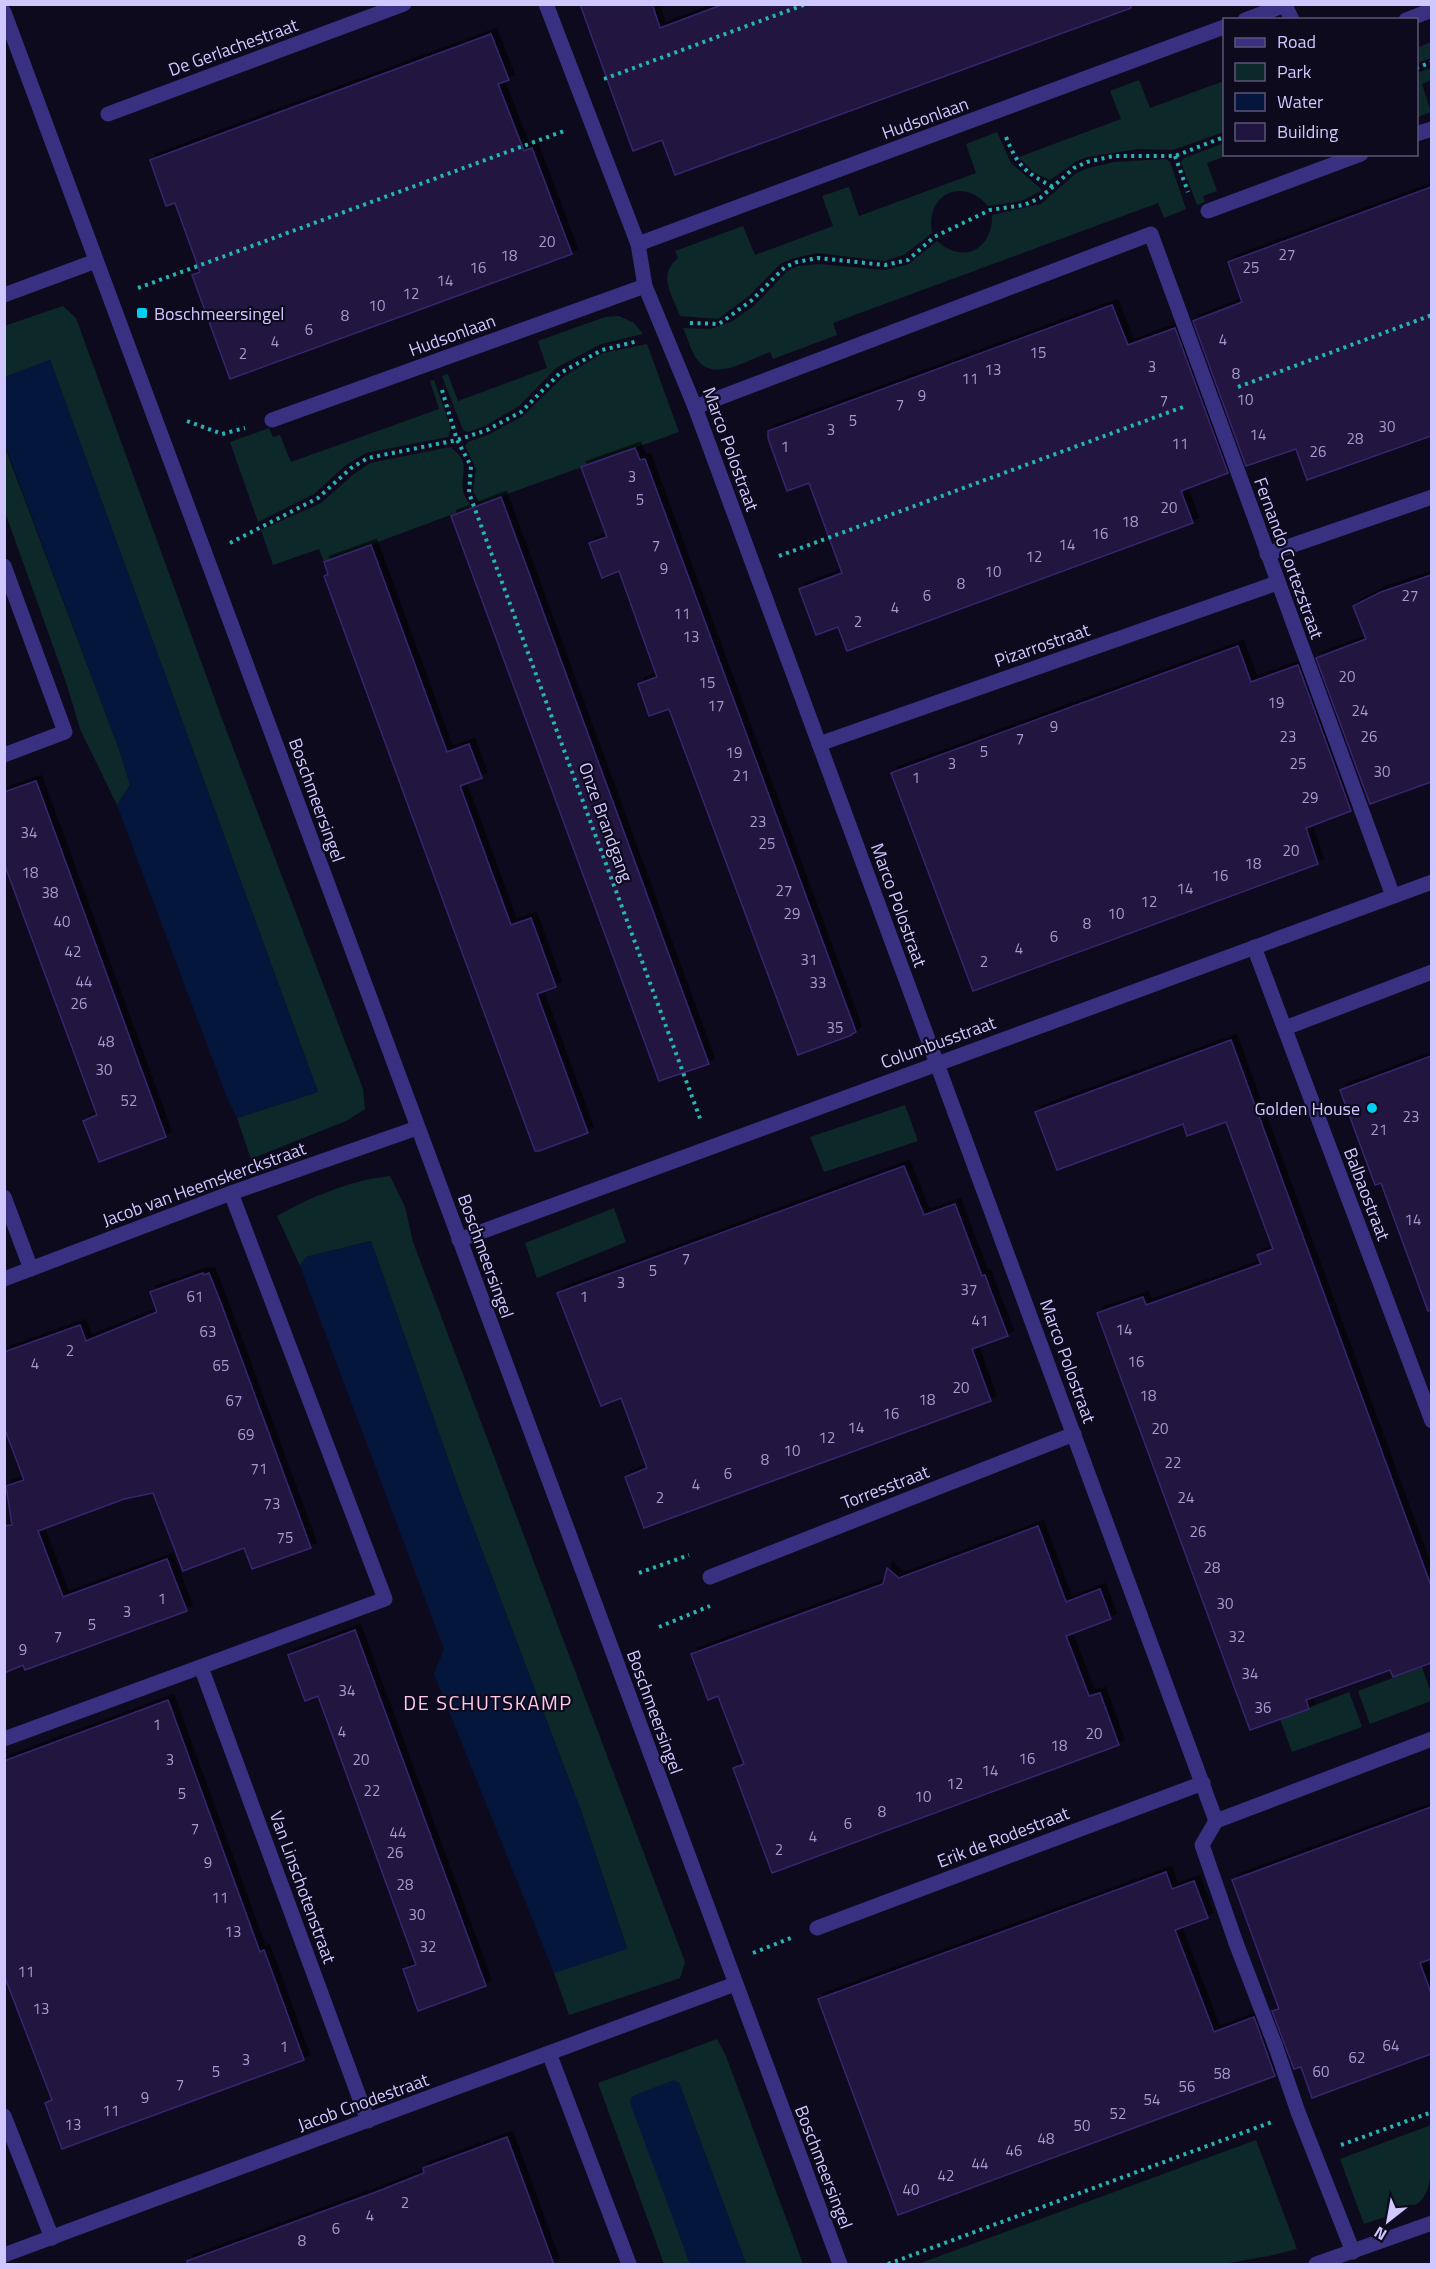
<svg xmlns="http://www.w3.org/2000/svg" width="1436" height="2269" viewBox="0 0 1436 2269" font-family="'Titillium Web',sans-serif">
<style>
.green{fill:#0d2828}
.water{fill:#05163c}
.building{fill:#201540;stroke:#37256e;stroke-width:1.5;filter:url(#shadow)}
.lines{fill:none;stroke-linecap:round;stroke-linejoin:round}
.path{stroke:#24b6b5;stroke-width:4;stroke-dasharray:3 4.5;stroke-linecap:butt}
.service{stroke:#383181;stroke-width:15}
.pedestrian{stroke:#383181;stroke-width:15}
.minor{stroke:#383181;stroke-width:15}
.poi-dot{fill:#00cef2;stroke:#0e0a1e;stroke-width:2}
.labels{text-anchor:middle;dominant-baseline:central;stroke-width:4.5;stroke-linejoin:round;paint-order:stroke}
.number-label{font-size:15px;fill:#a49acf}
.street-label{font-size:18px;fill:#d0c7ff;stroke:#0e0a1e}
.poi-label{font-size:18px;fill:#d0c7ff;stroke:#0e0a1e;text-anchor:start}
.neighbourhood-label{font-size:20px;letter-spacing:1.5px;fill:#ffc9e9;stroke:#0e0a1e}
</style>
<defs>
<filter id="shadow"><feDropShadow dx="5.5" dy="-5.5" stdDeviation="0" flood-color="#0009"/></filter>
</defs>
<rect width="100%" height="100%" fill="#0e0a1e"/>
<g class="green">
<polygon points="1431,42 1431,58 1417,63 1417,48"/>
<polygon points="1431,68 1431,80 1422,84 1431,112 1418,117 1417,73"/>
<polygon points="1139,80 1150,108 1224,81 1224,132 1173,150 1138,149 1087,157 1077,161 1050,180 1033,172 1019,157 1121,119 1110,91"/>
<path d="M 997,132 L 1011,163 L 1040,188 L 1041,191 L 1021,201 L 988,206 C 963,176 925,194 932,233 L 904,255 L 884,261 L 818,253 L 794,258 L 780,264 L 749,296 L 718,319 L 680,316 C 672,294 657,276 678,258 L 675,251 L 743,226 L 755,255 L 833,226 L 822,196 L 849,187 L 859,216 L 976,173 L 966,144 Z"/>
<polygon points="1224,143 1224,154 1228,155 1207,163 1217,191 1203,196 1205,202 1197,205 1181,162 1184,158"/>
<path d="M 1166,159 L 1170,162 L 1186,209 L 1164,218 L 1158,203 L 833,323 L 837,335 L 773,359 L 770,352 C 750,359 717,381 699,362 C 691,353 688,338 683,328 L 710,329 L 731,322 L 755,305 L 787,271 L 798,266 L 819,264 L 885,270 L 909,264 L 937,241 C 963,265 993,249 992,215 L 1041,204 L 1076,173 L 1089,168 L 1114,162 Z"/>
<polygon points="63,306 76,318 222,719 363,1089 365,1109 346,1121 251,1159 237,1118 318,1092 50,360 5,377 4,326"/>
<polygon points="619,316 634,323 643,334 601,344 556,368 519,406 485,426 468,432 463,430 442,376 448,374 458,401 547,368 538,341 605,317"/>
<polygon points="647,344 679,432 480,504 473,491 476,469 465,446 468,442 490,434 523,416 563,377 603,353"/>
<polygon points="434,380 451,428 448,437 366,453 346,465 314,494 258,522 230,442 269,428 273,437 280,435 291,462 439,409 430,381"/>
<polygon points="4,445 119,749 130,785 117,805 80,729 67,685 5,512"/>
<path d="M 450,447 C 474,464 458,473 464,494 C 466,499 469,503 472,507 L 324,562 L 319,549 L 273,565 L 261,530 L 321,503 L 354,474 L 370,463 Z"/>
<polygon points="905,1105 918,1141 824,1172 810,1137"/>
<path d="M 390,1176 L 405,1207 L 413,1242 L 685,1962 L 680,1978 L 569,2015 L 554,1973 L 627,1948 L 581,1811 L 458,1487 L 371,1241 L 306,1257 L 300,1266 L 277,1216 C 311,1197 351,1180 390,1176 Z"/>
<polygon points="614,1208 626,1242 537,1278 525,1243"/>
<polygon points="1422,1667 1431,1693 1431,1701 1370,1724 1358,1691"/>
<polygon points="1349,1692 1362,1727 1292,1752 1280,1719"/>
<polygon points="717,2039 726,2056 803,2264 746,2264 679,2083 663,2189 690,2264 664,2264 598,2083"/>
<path d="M 1431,2125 C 1432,2147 1436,2192 1417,2204 C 1401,2213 1381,2218 1364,2224 L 1340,2159 Z"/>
<polygon points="1256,2140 1297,2249 1269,2256 1222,2264 918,2264"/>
</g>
<g class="water">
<polygon points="50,360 318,1092 237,1118 226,1095 117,805 130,785 119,749 5,445 5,377"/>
<polygon points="371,1241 458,1487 581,1811 627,1949 554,1973 434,1674 444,1649 300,1266 306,1257"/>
<polygon points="674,2080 679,2083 746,2264 690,2264 630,2103 631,2098 635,2095"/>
</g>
<g class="building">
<polygon points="580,4 652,4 660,28 724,4 1130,4 1131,8 675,175 662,140 633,151"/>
<polygon points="491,34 509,80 498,84 524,151 532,148 572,254 230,379 192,275 200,272 175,203 166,206 150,160"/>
<polygon points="1431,187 1431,436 1307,480 1296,449 1246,466 1193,321 1242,302 1228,262"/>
<polygon points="1112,305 1128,345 1175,328 1228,473 1181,491 1193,523 847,651 838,627 816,635 799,589 842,573 809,483 787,491 768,438 768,431"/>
<polygon points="635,448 640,460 645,459 856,1032 852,1034 852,1035 798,1055 669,709 649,716 638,684 657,677 619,571 602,578 589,543 607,537 581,467"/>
<polygon points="501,497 709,1064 659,1081 451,516"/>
<polygon points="371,545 447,752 469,744 482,778 460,786 511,925 531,918 556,987 537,994 588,1133 539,1151 535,1151 324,576 328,574 324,562"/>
<polygon points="1431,575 1431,782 1370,804 1316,658 1366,639 1353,606 1381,592"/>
<polygon points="1238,646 1251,682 1298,665 1351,811 1306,828 1318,864 973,991 891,773"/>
<polygon points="36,781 166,1137 99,1162 83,1121 97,1115 4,863 4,792"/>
<polygon points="1231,1040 1431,1586 1431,1663 1393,1677 1390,1670 1306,1700 1309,1709 1250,1730 1097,1313 1143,1297 1146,1305 1261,1264 1257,1255 1273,1249 1226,1122 1187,1136 1183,1124 1057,1170 1035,1112"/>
<polygon points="1431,1056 1431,1310 1428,1311 1381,1183 1375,1185 1340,1090"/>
<polygon points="904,1166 924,1215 955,1204 982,1276 985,1275 990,1289 1008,1336 972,1349 991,1401 644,1528 625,1477 647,1468 621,1398 601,1406 557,1293"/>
<polygon points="203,1273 204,1275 209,1273 222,1306 311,1548 252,1569 244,1548 183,1571 153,1493 124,1499 38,1531 63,1597 167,1559 187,1611 25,1670 23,1665 4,1673 4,1526 12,1525 6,1486 24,1480 4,1427 4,1352 80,1325 86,1341 157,1312 150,1292"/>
<polygon points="1038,1526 1066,1602 1100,1589 1111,1619 1066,1636 1089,1696 1100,1693 1119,1745 772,1873 733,1768 744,1764 718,1696 708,1700 691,1654 883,1584 887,1568 899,1578"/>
<polygon points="355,1630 486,1986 418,2011 403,1969 416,1965 318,1696 305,1701 288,1655"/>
<polygon points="168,1700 260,1952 264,1950 304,2060 62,2149 45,2103 52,2100 4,1975 4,1761"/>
<polygon points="1431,1807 1431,1959 1420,1963 1431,1993 1431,2054 1312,2098 1301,2067 1294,2069 1272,2011 1279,2009 1232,1880"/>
<polygon points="1166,1872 1172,1889 1194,1881 1208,1918 1175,1930 1214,2032 1254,2017 1275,2076 898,2215 818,1999"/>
<polygon points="507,2137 554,2265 188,2265 187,2261 376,2192 424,2173 423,2168"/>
</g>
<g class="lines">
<g class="path">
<polyline points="1416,68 1432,62"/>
<polyline points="604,79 806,4"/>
<path d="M 1006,137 C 1018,167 1025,172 1053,187"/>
<polyline points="1175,156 1188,192"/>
<polyline points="138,288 564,131"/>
<polyline points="690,323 719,324 752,300 785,267 797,262 818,258 885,265 908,260 934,237 990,210 1024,205 1040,198 1074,168 1087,162 1114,156 1175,156 1224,137"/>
<polyline points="1238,387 1432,315"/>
<polyline points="442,390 457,440 471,466 469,493 701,1121"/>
<polyline points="187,421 222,434 245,428"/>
<polyline points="230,543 318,498 351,468 368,458 457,440 487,430 521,412 560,373 602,350 638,341"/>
<polyline points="779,556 1183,407"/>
<polyline points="639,1573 689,1555"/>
<polyline points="659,1627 710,1606"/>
<polyline points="753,1953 791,1938"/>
<polyline points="1341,2145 1432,2112"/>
<polyline points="888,2264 1272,2122"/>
</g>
<g class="service">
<polyline points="1285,1028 1432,972"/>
<polyline points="1216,1821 1202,1845 1236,1943"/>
<polyline points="1275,2045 1298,2112 1353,2252"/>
</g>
<polyline class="pedestrian" points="1236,1943 1275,2045"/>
<g class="minor">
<polyline points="546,4 638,244 645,286 695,407 1216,1821 1432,1739"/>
<polyline points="4,12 840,2264"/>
<polyline points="1245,20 1285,5 1292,20"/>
<polyline points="1406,20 1432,10"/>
<polyline points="108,114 404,4"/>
<polyline points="1416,134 1432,129"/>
<polyline points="1208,211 1361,154"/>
<polyline points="638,244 1224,27"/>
<polyline points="4,295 96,261"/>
<polyline points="695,407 1151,234 1393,896"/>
<polyline points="272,420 645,286"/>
<polyline points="1267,554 1432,497"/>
<polyline points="4,566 65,732 4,755"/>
<polyline points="819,744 1277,583"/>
<polyline points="1254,947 1432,1421"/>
<polyline points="4,1197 31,1269"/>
<polyline points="459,1240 1432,882"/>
<polyline points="4,1279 231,1193 417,1128"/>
<polyline points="710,1577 1074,1434"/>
<polyline points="201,1667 368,2121"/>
<polyline points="4,1739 385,1599 231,1193"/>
<polyline points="817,1928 1203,1783"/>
<polyline points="549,2053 629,2264"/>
<polyline points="4,2116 52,2238"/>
<polyline points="4,2255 735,1984"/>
<polyline points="1316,2264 1432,2223"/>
</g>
</g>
<g class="poi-dot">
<rect x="136" y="307" width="12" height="12" rx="3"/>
<circle cx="1372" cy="1108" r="6"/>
</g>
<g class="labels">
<g class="number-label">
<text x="547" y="241">20</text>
<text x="1287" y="254">27</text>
<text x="509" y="255">18</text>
<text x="478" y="267">16</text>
<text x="1251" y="267">25</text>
<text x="445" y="280">14</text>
<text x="411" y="293">12</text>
<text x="377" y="305">10</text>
<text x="345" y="315">8</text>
<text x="309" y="329">6</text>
<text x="1223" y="339">4</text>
<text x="275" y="341">4</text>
<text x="1038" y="352">15</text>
<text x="243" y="353">2</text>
<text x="1152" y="366">3</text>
<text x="993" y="369">13</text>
<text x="1236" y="373">8</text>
<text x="970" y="378">11</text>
<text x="922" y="395">9</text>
<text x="1245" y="399">10</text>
<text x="1164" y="400">7</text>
<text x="900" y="404">7</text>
<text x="853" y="420">5</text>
<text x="1387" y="426">30</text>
<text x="831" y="429">3</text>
<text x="1258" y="434">14</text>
<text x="1355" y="438">28</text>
<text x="1180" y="443">11</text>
<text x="785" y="446">1</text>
<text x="1318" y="451">26</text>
<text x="632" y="476">3</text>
<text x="640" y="499">5</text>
<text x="1169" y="507">20</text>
<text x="1130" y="521">18</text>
<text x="1100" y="533">16</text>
<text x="1067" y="544">14</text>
<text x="656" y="545">7</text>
<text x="1034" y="556">12</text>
<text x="664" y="568">9</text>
<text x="993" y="571">10</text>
<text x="961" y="583">8</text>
<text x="927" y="595">6</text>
<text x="1410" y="595">27</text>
<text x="895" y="607">4</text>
<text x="682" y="613">11</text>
<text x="858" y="621">2</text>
<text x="691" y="636">13</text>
<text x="1347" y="676">20</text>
<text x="707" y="682">15</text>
<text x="1276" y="702">19</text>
<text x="716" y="705">17</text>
<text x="1360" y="710">24</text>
<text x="1054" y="726">9</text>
<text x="1288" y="736">23</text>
<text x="1369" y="736">26</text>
<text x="1020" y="738">7</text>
<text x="984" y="751">5</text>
<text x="734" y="752">19</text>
<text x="952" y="763">3</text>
<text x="1298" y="763">25</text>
<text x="1382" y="771">30</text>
<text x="741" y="775">21</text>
<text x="916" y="777">1</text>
<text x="1310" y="797">29</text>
<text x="758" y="821">23</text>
<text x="29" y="832">34</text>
<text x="767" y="843">25</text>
<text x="1291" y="850">20</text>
<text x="1253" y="863">18</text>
<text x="30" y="872">18</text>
<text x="1220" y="875">16</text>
<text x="1185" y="888">14</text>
<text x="784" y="890">27</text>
<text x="50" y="892">38</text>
<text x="1149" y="901">12</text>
<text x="792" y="913">29</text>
<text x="1116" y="913">10</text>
<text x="62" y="921">40</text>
<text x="1087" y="923">8</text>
<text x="1054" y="936">6</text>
<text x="1019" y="948">4</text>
<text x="73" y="951">42</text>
<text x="809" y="959">31</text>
<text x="984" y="961">2</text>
<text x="84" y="981">44</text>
<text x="818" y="982">33</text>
<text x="79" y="1003">26</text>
<text x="835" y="1027">35</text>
<text x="106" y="1041">48</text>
<text x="104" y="1069">30</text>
<text x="129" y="1100">52</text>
<text x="1411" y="1116">23</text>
<text x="1379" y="1129">21</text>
<text x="1413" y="1219">14</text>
<text x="686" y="1258">7</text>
<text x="653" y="1270">5</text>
<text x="621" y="1282">3</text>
<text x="969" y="1289">37</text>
<text x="195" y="1296">61</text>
<text x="584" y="1296">1</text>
<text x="980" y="1320">41</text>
<text x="1124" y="1329">14</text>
<text x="208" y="1331">63</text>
<text x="70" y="1350">2</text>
<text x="1136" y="1361">16</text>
<text x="35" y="1363">4</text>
<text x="221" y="1365">65</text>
<text x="961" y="1387">20</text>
<text x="1148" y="1395">18</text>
<text x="927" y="1399">18</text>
<text x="234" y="1400">67</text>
<text x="891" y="1413">16</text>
<text x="856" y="1427">14</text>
<text x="1160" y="1428">20</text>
<text x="246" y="1434">69</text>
<text x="827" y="1437">12</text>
<text x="792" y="1450">10</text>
<text x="765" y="1459">8</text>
<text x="1173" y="1462">22</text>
<text x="259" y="1468">71</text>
<text x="728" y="1473">6</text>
<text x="696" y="1484">4</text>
<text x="660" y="1497">2</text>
<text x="1186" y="1497">24</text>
<text x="272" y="1503">73</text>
<text x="1198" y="1531">26</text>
<text x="285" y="1537">75</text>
<text x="1212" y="1567">28</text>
<text x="162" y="1598">1</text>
<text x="1225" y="1603">30</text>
<text x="127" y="1611">3</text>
<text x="92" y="1624">5</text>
<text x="58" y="1636">7</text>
<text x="1237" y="1636">32</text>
<text x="23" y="1649">9</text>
<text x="1250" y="1673">34</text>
<text x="347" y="1690">34</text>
<text x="1263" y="1707">36</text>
<text x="157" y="1724">1</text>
<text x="342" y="1731">4</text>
<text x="1094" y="1733">20</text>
<text x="1059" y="1745">18</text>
<text x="1027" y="1758">16</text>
<text x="170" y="1759">3</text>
<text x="361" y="1759">20</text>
<text x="990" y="1770">14</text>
<text x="955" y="1783">12</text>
<text x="372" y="1790">22</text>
<text x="182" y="1793">5</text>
<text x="923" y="1796">10</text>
<text x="882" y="1811">8</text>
<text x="848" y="1823">6</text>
<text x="195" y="1828">7</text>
<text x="398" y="1832">44</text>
<text x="813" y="1836">4</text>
<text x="779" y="1849">2</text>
<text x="395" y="1852">26</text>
<text x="208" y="1862">9</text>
<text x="405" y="1884">28</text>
<text x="220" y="1897">11</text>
<text x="417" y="1914">30</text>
<text x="233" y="1931">13</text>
<text x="428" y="1946">32</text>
<text x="26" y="1971">11</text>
<text x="41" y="2008">13</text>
<text x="1391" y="2045">64</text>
<text x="284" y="2046">1</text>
<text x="1357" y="2057">62</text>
<text x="246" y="2059">3</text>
<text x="216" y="2071">5</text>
<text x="1321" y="2071">60</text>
<text x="1222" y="2073">58</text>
<text x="180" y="2084">7</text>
<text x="1187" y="2086">56</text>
<text x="145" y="2097">9</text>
<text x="1152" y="2099">54</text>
<text x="111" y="2110">11</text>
<text x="1118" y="2113">52</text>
<text x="73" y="2124">13</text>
<text x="1082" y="2125">50</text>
<text x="1046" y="2138">48</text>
<text x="1014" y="2150">46</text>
<text x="980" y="2163">44</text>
<text x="946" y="2175">42</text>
<text x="911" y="2189">40</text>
<text x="405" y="2202">2</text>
<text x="370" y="2215">4</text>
<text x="336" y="2228">6</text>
<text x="302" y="2240">8</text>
</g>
<g class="street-label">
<text transform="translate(233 47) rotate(-20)">De Gerlachestraat</text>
<text transform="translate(925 118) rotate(-20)">Hudsonlaan</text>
<text transform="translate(452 335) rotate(-20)">Hudsonlaan</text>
<text transform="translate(731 449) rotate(70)">Marco Polostraat</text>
<text transform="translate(1289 558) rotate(70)">Fernando Cortezstraat</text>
<text transform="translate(1042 645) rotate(-19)">Pizarrostraat</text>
<text transform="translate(317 800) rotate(70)">Boschmeersingel</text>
<text transform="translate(606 822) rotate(70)">Onze Brandgang</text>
<text transform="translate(899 905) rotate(70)">Marco Polostraat</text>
<text transform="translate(938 1042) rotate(-20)">Columbusstraat</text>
<text transform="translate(204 1184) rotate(-20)">Jacob van Heemskerckstraat</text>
<text transform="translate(1367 1194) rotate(69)">Balbaostraat</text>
<text transform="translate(486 1256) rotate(70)">Boschmeersingel</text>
<text transform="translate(1068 1361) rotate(70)">Marco Polostraat</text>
<text transform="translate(885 1487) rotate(-21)">Torresstraat</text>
<text transform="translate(655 1712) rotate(70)">Boschmeersingel</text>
<text transform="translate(1003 1837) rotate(-21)">Erik de Rodestraat</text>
<text transform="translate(303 1887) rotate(70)">Van Linschotenstraat</text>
<text transform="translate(363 2102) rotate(-20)">Jacob Cnodestraat</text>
<text transform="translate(824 2167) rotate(69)">Boschmeersingel</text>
</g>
<g class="poi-label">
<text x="154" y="313">Boschmeersingel</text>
<text x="1360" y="1108" text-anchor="end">Golden House</text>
</g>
<g class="neighbourhood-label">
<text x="488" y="1702">DE SCHUTSKAMP</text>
</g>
</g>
<rect width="1436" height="2269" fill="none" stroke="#d0c7ff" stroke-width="12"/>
<rect x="1223" y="18" width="195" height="138" fill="#0e0a1e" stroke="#5c5678" stroke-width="1.5"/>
<rect x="1235" y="38" width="30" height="9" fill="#383181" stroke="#5c5678" stroke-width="1.5"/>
<text x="1277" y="48" font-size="18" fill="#d0c7ff">Road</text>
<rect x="1235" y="63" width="30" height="18" fill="#0d2828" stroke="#5c5678" stroke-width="1.5"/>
<text x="1277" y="78" font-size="18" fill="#d0c7ff">Park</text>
<rect x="1235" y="93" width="30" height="18" fill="#05163c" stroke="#5c5678" stroke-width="1.5"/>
<text x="1277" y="108" font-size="18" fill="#d0c7ff">Water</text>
<rect x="1235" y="123" width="30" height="18" fill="#201540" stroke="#5c5678" stroke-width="1.5"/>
<text x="1277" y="138" font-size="18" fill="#d0c7ff">Building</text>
<g transform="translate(1388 2221) rotate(211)" stroke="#0e0a1e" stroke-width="4.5" paint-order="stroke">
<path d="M0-4.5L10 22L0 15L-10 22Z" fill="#d0c7ff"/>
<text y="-9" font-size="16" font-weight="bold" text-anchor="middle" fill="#d0c7ff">N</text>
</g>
</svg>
